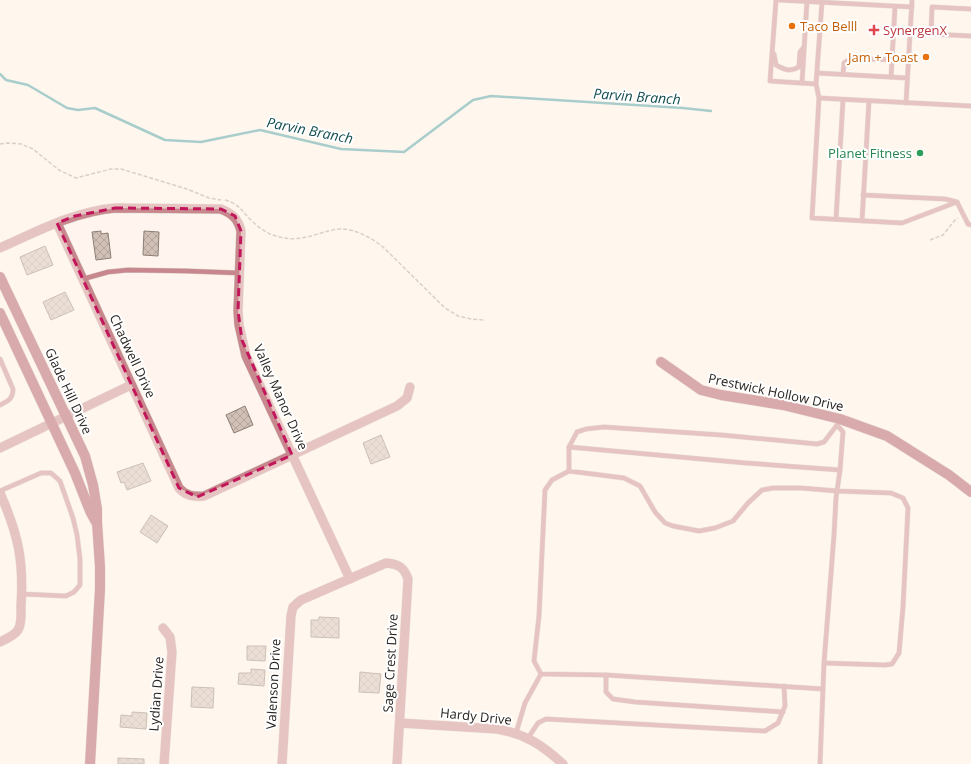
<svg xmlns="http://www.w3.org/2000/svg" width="971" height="764" viewBox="0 0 971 764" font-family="'Open Sans',sans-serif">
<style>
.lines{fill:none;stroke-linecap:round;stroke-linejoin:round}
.stream{stroke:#409ca0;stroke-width:2.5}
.building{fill:url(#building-cross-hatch);stroke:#8d7e74}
.lane-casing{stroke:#d8cfc9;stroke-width:5.5}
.street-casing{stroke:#d8cfc9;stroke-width:10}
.secondary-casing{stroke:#d8cfc9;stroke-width:11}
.path{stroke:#aba39d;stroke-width:1.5;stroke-dasharray:4 2;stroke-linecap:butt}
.lane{stroke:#c7878d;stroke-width:4.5}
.street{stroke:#c7878d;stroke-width:9}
.secondary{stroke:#a94f5c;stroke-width:10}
.marked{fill:none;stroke:#c2185b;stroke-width:3;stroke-dasharray:8 5;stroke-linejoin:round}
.food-dot{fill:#e8710a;stroke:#fff;stroke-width:1.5}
.health-dot{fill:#e0444e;stroke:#fff;stroke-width:1.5}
.leisure-dot{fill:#2e9e5b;stroke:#fff;stroke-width:1.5}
.labels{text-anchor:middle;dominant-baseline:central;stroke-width:4;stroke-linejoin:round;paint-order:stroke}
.food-label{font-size:13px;fill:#c56008;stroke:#fff;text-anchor:start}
.health-label{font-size:13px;fill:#be3a42;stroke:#fff;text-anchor:start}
.leisure-label{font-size:13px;fill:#27864d;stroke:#fff;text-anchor:end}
.street-label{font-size:13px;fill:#292420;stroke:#fff}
.water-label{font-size:14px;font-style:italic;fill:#134d50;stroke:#fff}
</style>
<defs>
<pattern id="building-cross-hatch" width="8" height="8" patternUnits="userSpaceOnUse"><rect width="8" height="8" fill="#d0c0b6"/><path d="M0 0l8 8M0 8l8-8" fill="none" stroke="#b3a59c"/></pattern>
</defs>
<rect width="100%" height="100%" fill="#fff5ee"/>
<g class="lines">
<polyline class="stream" points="0,74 6,80 28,85 67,108 78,110 95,108 165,140 201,142 260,130 341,149 404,152 473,100 491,96 683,108 711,111"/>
</g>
<g class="building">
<polygon points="101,231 101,234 108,233 111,258 96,260 92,232"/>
<polygon points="144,231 159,232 158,256 143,255"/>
<polygon points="45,246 53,265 27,275 20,257"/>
<polygon points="65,292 74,310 51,320 43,302"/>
<polygon points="245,406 253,425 234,433 226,415"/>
<polygon points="381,435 390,457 371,464 363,443"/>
<polygon points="143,463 151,481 127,490 124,482 121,483 117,472"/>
<polygon points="151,515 168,526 157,543 140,532"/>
<polygon points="319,617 339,618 339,638 311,637 311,620 319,620"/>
<polygon points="247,646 266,646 265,661 247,660"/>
<polygon points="251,669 265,670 264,686 238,684 239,673 251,673"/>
<polygon points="360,672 381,674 379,693 359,692"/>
<polygon points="192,687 214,688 213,708 191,707"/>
<polygon points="132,712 147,713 146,729 120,727 121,715 132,716"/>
<polygon points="118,758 144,759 144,764 118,764"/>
</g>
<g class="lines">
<g class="lane-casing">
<g id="lane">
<polyline points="776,0 770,81 816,84 819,98 812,218 902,223 957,202"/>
<polyline points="779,0 912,7"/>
<polyline points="910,33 971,36"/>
<polyline points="931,34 932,7 971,9"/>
<path d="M 774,54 L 776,65 C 785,70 790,72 799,67 L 800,52 L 804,47"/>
<polyline points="817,73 907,78"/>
<polyline points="843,74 844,63 852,58 892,60"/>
<polyline points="891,77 895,7"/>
<polyline points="802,83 807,1"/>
<polyline points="816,84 822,2"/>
<polyline points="819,98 971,106"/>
<polyline points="906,103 912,0"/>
<polyline points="863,195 945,199 957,202 968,224 971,225"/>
<polyline points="836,219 843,100"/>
<polyline points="862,221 869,101"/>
<polyline points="83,279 108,272 128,270 187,271 239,273"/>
<path d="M 0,359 L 13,389 C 13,399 8,401 0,405"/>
<polyline points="569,447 746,463 840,470"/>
<polyline points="569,471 552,480 545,490 539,616 534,661 541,674 606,675 823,689"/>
<polyline points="0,491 41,473 51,473 60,481 73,518 77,535 80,559 80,585 74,592 66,596 22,594"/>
<polyline points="824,663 885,665 892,664 899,653 903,607 908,508 903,498 891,493 837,491 801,488 773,488 762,490 748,503 733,521 715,528 699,531 673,526 665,523 655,512 640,486 624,478 569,471 569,447 577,432 586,429 604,427 721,435 817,444 824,442 837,425"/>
<polyline points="606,675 606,692 613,699 635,702 783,712"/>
<polyline points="516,733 525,703 541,674"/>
<polyline points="528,738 538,723 546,719 765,731 778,723 785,706 784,686"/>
<polyline points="820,764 824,663 834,535 836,498 840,470 843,432 837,425 838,424"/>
</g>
</g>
<g class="street-casing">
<g id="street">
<path d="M 57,223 L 179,488 C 186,496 194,497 204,496 L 397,406 L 407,398 L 410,387"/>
<path d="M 0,248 C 38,231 73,212 115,208 L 221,209 C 233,214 238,219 241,231 L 238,311 L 239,325 L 246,356 L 350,579"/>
<polyline points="0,448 131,385"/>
<path d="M 0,493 C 18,534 24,560 21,606 C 21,613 22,624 18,630 C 14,636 6,639 0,642"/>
<polyline points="163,628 170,637 172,652 164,764"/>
<path d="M 400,723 L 497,729 C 526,734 542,745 563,764"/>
<path d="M 282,764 L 291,616 L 293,607 L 301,600 L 386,563 C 398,564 404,567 408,579 L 397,764"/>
</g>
</g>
<g class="secondary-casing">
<g id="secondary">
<polyline points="0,277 85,456 93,485 97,509 97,522 100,567 100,589 90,764"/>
<polyline points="0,313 75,473 90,511 96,522"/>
<polyline points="661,362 701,390 721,395 783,405 840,419 887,436 949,475 971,492"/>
</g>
</g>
<g class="path">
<polyline points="0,144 8,143 21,144 33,149 59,170 76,178 111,169 121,169 187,189 209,198 221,200"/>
<path d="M 225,200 C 240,204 242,212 253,222 C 259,228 268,234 276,236 C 301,244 316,232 339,229 C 354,228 372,238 383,247 L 445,308 L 458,316 L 471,319 L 484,320"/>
<polyline points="930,240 943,235 955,220 958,218"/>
</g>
<use href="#lane" class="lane"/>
<use href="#street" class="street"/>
<use href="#secondary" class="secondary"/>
</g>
<path d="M0 0H971V764H0ZM 115,208 L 221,209 L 235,216 L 241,231 L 238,311 L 242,340 L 292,455 L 197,497 L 179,488 L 57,223 L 75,216 Z" fill="#fff5ee" fill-opacity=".55" fill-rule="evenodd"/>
<path class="marked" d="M 115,208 L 221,209 L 235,216 L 241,231 L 238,311 L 242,340 L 292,455 L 197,497 L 179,488 L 57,223 L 75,216 Z"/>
<g class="food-dot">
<circle cx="792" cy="26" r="4"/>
<circle cx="926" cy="57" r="4"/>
</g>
<path class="health-dot" d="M872 24h4v4h4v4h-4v4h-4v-4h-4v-4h4z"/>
<circle class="leisure-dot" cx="920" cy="153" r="4"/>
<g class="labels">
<g class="food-label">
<text x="800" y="26">Taco Belll</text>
<text x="918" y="57" text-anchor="end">Jam + Toast</text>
</g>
<g class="health-label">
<text x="883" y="30">SynergenX</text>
</g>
<g class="leisure-label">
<text x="912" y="153">Planet Fitness</text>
</g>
<g class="street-label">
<text transform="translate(133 356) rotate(65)">Chadwell Drive</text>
<text transform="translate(69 391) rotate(65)">Glade Hill Drive</text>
<text transform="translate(776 392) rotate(12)">Prestwick Hollow Drive</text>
<text transform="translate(281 397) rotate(66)">Valley Manor Drive</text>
<text transform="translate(390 663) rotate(-87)">Sage Crest Drive</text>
<text transform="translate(273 684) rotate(-87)">Valenson Drive</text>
<text transform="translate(156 694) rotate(-86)">Lydian Drive</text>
<text transform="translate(476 716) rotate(6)">Hardy Drive</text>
</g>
<g class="water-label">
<text transform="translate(637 96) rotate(4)">Parvin Branch</text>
<text transform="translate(310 130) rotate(11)">Parvin Branch</text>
</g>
</g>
</svg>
